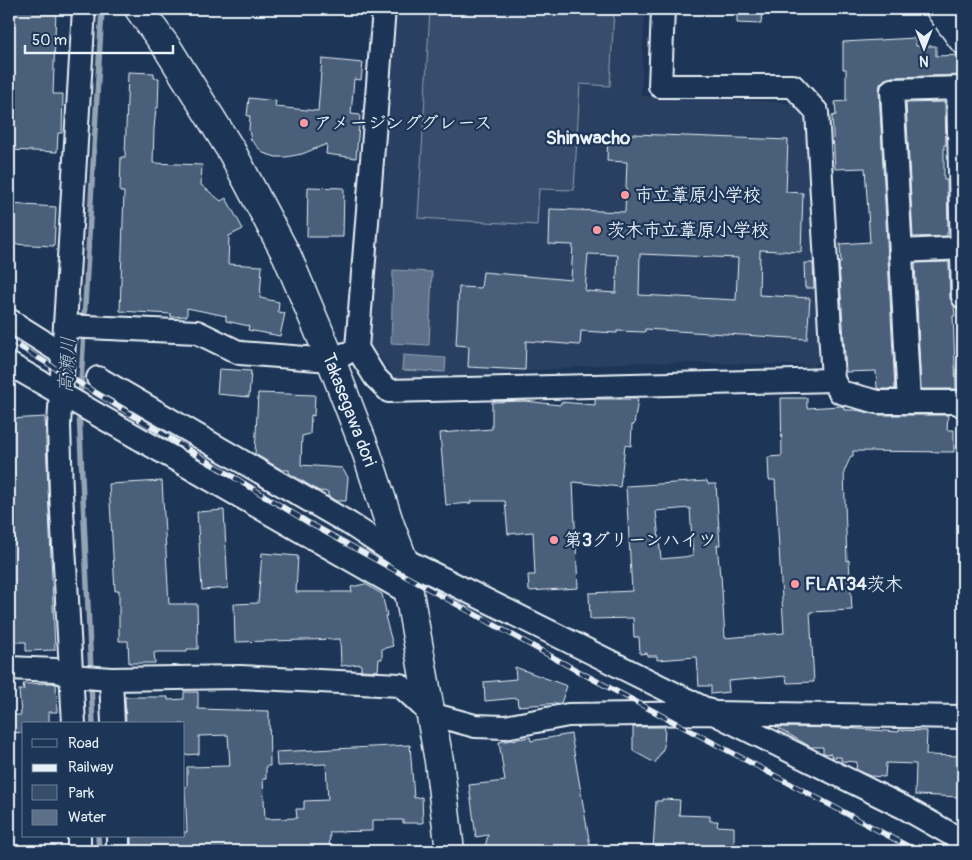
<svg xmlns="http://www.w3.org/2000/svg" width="972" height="860" viewBox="0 0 972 860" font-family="Pangolin,'Klee One',sans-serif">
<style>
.built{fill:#2a4162}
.green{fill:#374d6c;stroke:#909fb2}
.water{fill:#5d7089;stroke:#95a4b5}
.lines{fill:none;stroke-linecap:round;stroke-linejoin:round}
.stream{stroke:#95a4b5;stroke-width:5.5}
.building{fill:#495e7a;stroke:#e8f1f8;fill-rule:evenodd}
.minor-casing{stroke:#e8f1f8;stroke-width:26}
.tertiary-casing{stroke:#e8f1f8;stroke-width:31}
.primary-casing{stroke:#e8f1f8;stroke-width:31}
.minor{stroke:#1d3557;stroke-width:22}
.tertiary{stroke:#1d3557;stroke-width:28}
.primary{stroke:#1d3557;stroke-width:28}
.rail-casing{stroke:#e8f1f8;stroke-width:5.5}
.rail{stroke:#1d3557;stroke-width:4;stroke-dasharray:11;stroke-linecap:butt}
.poi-dot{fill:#ff9aa2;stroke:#1d3557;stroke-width:2}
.labels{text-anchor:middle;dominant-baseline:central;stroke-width:4.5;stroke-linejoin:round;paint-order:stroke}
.poi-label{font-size:18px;font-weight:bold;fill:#e8f1f8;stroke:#1d3557;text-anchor:start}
.street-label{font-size:18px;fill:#e8f1f8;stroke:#1d3557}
.neighbourhood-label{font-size:19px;font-weight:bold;fill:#e8f1f8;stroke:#1d3557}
.water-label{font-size:19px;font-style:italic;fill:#b7c4d1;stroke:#1d3557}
</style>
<rect width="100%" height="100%" fill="#1d3557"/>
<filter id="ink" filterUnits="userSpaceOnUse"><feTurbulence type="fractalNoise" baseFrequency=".02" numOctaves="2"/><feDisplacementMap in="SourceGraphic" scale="10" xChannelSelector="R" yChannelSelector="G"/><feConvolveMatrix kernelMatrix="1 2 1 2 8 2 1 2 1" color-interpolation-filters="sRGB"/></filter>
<g filter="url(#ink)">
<polygon class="built" points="398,9 645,9 641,96 797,103 807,114 821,360 812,367 801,365 636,362 422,380 396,379 370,345"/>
<polygon class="green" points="430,9 614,9 610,86 580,84 574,190 539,189 537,225 418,218"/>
<g class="water">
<polygon points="393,270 432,272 429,345 391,343"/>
<polygon points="403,355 446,358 445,372 402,370"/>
</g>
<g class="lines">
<g class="stream">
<polyline points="84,322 102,9"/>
<polyline points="80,399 84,331"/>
<polyline points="79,411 91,672"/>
<polyline points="91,683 93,724"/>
<polyline points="98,836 99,851"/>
</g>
</g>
<g class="building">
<polygon points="9,9 56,9 53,94 63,94 62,133 58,133 57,152 9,150"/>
<polygon points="737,9 762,9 761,24 737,23"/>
<polygon points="915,38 916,46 936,46 936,56 962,55 963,75 892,77 885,79 880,84 879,91 895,389 880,389 877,388 876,371 846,372 839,263 841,263 840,244 870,242 867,197 865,168 835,169 832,116 836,115 835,102 846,101 846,69 843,69 843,42"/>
<polygon points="322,59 363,63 361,80 354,79 351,114 360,115 356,158 326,154 327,144 302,154 286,157 276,157 263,153 251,140 249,130 250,116 247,116 249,98 276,101 275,107 318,111"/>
<polygon points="128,72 154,73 154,78 159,78 158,108 156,108 154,129 153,163 202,165 201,185 221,201 226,198 243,229 229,236 228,264 262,266 260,298 279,302 278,312 285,313 280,336 248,330 249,326 226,321 226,316 187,308 187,316 171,317 171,314 120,311 124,192 120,192 121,157 125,157"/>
<polygon points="945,102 946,145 944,145 944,180 947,180 948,233 947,233 947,236 913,237 906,103"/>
<path d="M 608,133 L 788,140 L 786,192 L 803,193 L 801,252 L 760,250 L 759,295 L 810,298 L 807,339 L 645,329 L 645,332 L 617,331 L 617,333 L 581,331 L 580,345 L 526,341 L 525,370 L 468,367 L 469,346 L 456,345 L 459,287 L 481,288 L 483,272 L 571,280 L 573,245 L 549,244 L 550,209 L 625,212 L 627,162 L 607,161 ZM 588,254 L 618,255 L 616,293 L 585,291 ZM 640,254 L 738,258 L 736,300 L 639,295 Z"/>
<polygon points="308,187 344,188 343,237 307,237"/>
<polygon points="9,204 56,207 54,246 9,244"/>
<polygon points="948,262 949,264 950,298 954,306 955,316 953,316 956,389 921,389 915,263"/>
<polygon points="804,263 813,263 814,288 805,288"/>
<polygon points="219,369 251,371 249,397 217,394"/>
<polygon points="258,393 315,395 314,416 311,415 310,434 302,436 301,465 342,468 348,477 346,501 336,501 328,496 328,492 319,491 289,473 289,470 282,470 255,454"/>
<path d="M 781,398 L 807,398 L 807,408 L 841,406 L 844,407 L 844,410 L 856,410 L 878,415 L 948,415 L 947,430 L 954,430 L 954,452 L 853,451 L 853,456 L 851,456 L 844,472 L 847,561 L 849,560 L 852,610 L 810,612 L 814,682 L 787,683 L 786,676 L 728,681 L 729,692 L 711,694 L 711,686 L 699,686 L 697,657 L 657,660 L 657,656 L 647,656 L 647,653 L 640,654 L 639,637 L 634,637 L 633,618 L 590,619 L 589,593 L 632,591 L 626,486 L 707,481 L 708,484 L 716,484 L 720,545 L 717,545 L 720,575 L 721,575 L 725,638 L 784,633 L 775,480 L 769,480 L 768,457 L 782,456 ZM 690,508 L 693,556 L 661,559 L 656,511 Z"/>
<polygon points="595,399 638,399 634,425 632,425 631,446 625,445 620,487 573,482 578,588 529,591 528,575 535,575 533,532 508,534 505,501 471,501 471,503 446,505 440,433 492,429 492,402 525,401 560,405 561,402 595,405"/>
<polygon points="45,417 55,650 26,651 26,642 13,642 13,609 10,609 9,419"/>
<polygon points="162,481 169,604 197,604 198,649 187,649 187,652 157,652 154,653 155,663 129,663 128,641 119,641 119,590 115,591 109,484"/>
<polygon points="224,510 228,588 202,590 197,512"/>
<polygon points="262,553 298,556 296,592 352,592 351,587 365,584 382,594 387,616 385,616 393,646 382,649 382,659 379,659 378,671 361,670 361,664 341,666 340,639 235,642 234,604 258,603"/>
<polygon points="515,667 567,686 561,703 518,706 517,698 485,701 484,682 516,679"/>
<polygon points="52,683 56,684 57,712 49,712 49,724 24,724 24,733 9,732 9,715 21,715 19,690 24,690 23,684"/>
<polygon points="184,692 198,692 198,709 269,711 270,766 266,766 266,779 263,779 265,819 297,818 296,809 304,809 304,801 328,800 326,764 277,766 276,752 410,745 414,798 422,797 423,823 403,823 403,820 372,820 372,831 330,832 329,851 131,851 131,836 184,836 184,832 187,832 185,787 187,786 187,767 230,766 228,735 199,736 199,754 184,755 184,724 126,724 125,697 168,697 168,700 184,699"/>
<polygon points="633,727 665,727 664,747 655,763 633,751"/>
<polygon points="776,727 845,728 899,732 899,730 927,731 926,755 963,756 963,797 915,795 916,764 886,763 885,777 870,776 856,769 857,762 841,761 841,757 832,757 831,754 823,753 823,747 811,747"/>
<polygon points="571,734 591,851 484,851 488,835 476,837 469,785 505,781 499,742 530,737 531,741"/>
<polygon points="662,799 680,800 679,815 710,816 710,821 718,821 717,826 734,827 734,851 653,850 656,801 662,801"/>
</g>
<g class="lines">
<g class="minor-casing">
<g id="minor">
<polyline points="384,9 357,348 375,377 389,391 833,380"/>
<polyline points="663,9 660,86 793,86 817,112 833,380 840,392 878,402 957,402 963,406"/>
<polyline points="958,88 963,297"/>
<polyline points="901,251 963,248"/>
<polyline points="9,320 63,354"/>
<polyline points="65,326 197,332 240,353 331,360 345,354"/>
<polyline points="9,364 409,593"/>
<polyline points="98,378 350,524 403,559 905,808 963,841"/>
<polyline points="909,402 892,90 963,88"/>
<polyline points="9,668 55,670 71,676 111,679 240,677 400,685 431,714 475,726 505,727 568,715 714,713 963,717"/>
<polyline points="111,679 113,724"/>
<polyline points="74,724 61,493 59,425 84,9"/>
<polyline points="79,836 79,851"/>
<polyline points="118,836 118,851"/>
</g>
</g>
<g class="tertiary-casing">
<polyline id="tertiary" points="139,9 168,49 232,152 287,256 331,360 367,454 390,525 403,559 439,761 450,851"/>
</g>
<g class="primary-casing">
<polyline id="primary" points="940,9 963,40"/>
</g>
<use href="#minor" class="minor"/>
<use href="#tertiary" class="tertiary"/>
<use href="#primary" class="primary"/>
<g class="rail-casing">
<polyline id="rail" points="9,340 309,523 576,670 917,851"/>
</g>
<use href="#rail" class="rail"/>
</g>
</g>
<g class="poi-dot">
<circle cx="304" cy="123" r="5"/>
<circle cx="625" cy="195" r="5"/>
<circle cx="597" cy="230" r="5"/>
<circle cx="554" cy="540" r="5"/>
<circle cx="795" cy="584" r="5"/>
</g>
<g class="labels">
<g class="poi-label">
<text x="314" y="123">アメージンググレース</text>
<text x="635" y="195">市立葦原小学校</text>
<text x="607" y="230">茨木市立葦原小学校</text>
<text x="564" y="540">第3グリーンハイツ</text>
<text x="805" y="584">FLAT34茨木</text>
</g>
<g class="street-label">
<text transform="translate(349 410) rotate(69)">Takasegawa dori</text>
</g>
<g class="neighbourhood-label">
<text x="588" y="138">Shinwacho</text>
</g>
<g class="water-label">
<text transform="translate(67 365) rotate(-87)">高瀬川</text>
</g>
</g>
<rect width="972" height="860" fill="none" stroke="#1d3557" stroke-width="30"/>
<rect x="15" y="15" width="942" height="830" fill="none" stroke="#e8f1f8" stroke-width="2" filter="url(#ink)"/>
<rect x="22" y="722" width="162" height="115" fill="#1d3557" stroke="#6e8097"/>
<rect x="32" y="739" width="25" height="8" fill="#1d3557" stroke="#6e8097"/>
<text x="68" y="748" font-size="15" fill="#e8f1f8">Road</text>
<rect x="32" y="764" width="25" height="8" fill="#e8f1f8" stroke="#6e8097"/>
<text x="68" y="772" font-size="15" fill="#e8f1f8">Railway</text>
<rect x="32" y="785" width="25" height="15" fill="#374d6c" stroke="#6e8097"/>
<text x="68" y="798" font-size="15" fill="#e8f1f8">Park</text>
<rect x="32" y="810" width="25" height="15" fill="#5d7089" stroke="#6e8097"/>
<text x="68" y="822" font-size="15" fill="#e8f1f8">Water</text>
<g transform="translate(924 48) rotate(180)" stroke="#1d3557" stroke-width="4" paint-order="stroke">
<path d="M0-4L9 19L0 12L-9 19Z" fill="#e8f1f8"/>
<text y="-8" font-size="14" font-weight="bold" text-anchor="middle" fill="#e8f1f8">N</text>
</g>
<path d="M25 45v8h148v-8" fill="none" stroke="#e8f1f8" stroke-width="2.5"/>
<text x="32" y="45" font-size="15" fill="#e8f1f8" stroke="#1d3557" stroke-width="4" paint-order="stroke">50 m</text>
</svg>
